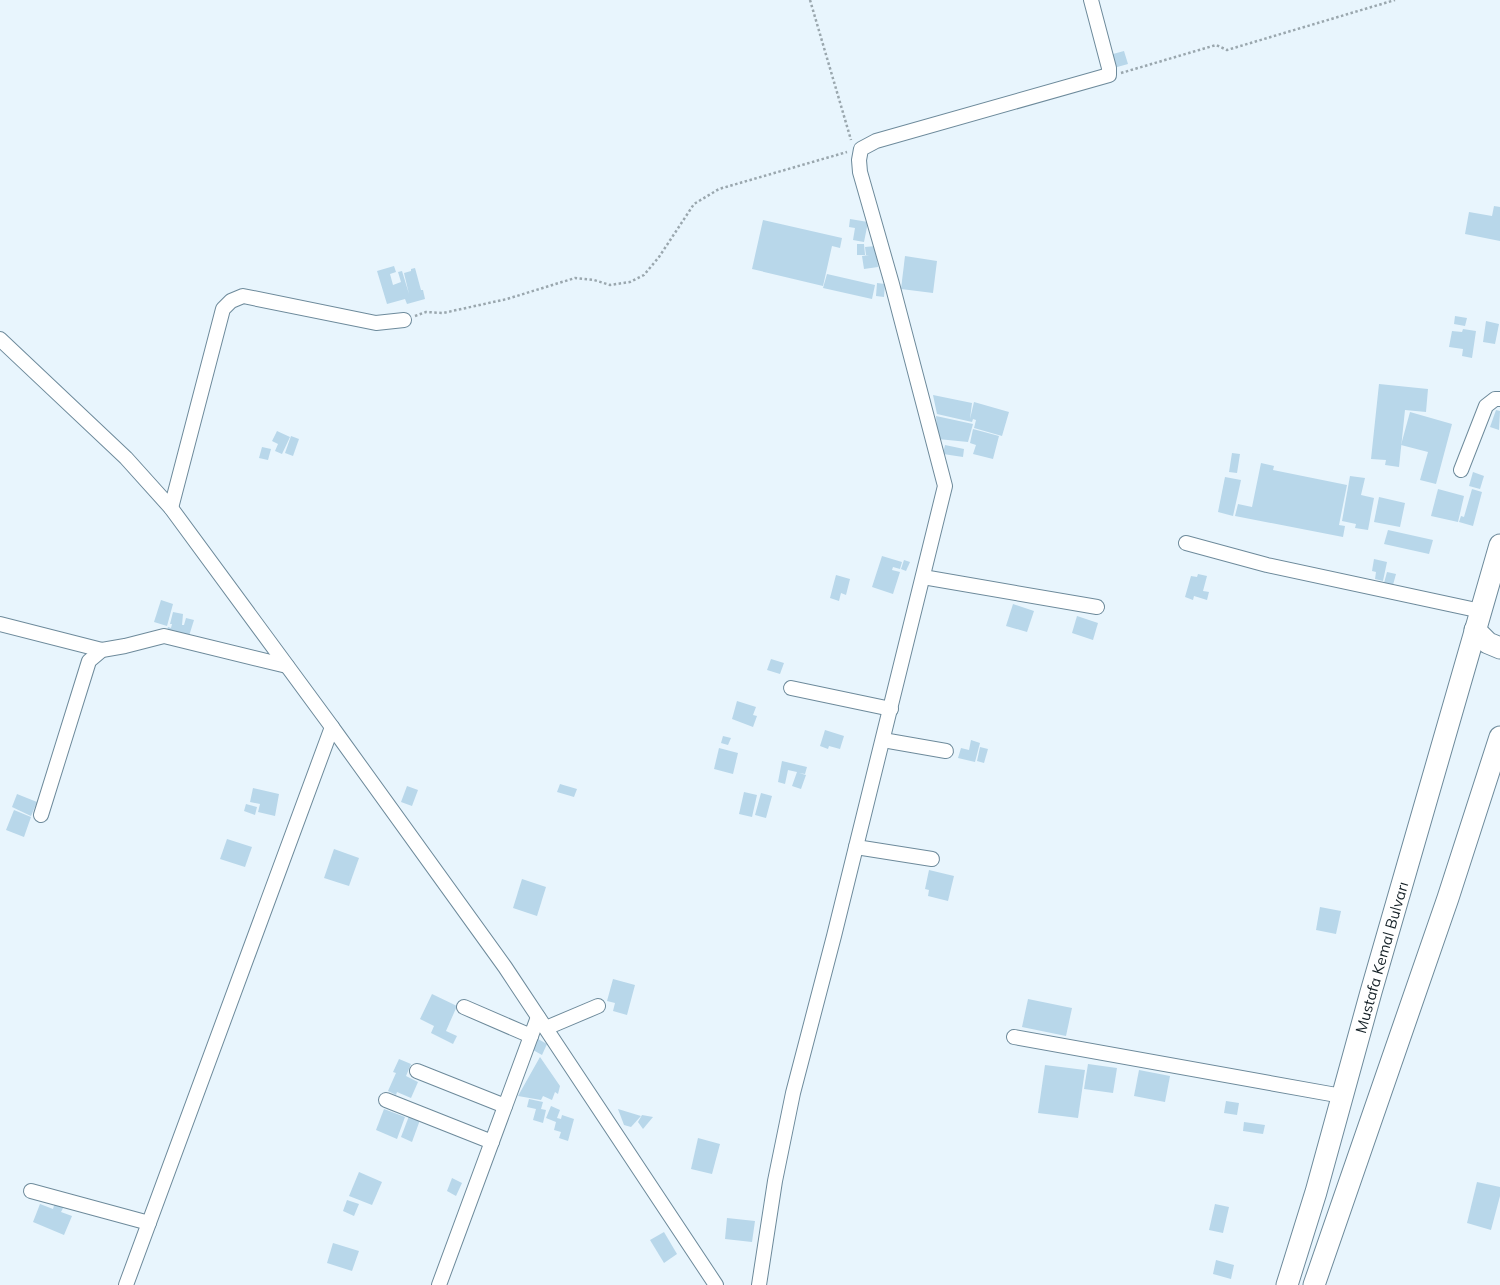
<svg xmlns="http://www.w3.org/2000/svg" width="1500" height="1285" viewBox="0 0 1500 1285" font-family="Mulish,sans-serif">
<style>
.building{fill:#b8d7ea}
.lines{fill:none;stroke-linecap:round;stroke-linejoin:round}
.minor-casing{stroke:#6d8a9b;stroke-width:16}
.highway-casing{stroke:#6d8a9b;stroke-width:23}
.path{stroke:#9aa7ae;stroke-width:2.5;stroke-dasharray:2.5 2.5;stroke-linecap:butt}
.minor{stroke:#fff;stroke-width:14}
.highway{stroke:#fff;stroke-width:21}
.labels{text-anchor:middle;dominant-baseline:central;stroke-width:5;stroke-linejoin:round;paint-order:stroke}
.street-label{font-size:15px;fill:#131f25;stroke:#e8f5fd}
</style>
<rect width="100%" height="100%" fill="#e8f5fd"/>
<g class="building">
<polygon points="1124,51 1128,64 1110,69 1106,53 1112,52 1113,54"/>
<polygon points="1494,206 1500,207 1500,241 1465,234 1469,212 1492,216"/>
<polygon points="850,219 868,222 864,242 853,240 855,228 849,227"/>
<polygon points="763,220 842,238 840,248 832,246 823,286 752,269"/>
<polygon points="857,244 864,244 865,255 857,255"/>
<polygon points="876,246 878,267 864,269 862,256 869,255 866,255 865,247"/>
<polygon points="905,256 937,261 933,293 901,289"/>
<polygon points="394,266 396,272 390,274 393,285 401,282 398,272 402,271 409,294 404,273 411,271 411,269 415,268 421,290 423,290 425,299 407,304 405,299 387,304 377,271"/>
<polygon points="827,274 875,285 872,299 823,288"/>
<polygon points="877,283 885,284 884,297 876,296"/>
<polygon points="1455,316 1467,318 1465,326 1454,324"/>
<polygon points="1486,321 1499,324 1495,344 1483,342"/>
<polygon points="1463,329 1476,331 1472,358 1462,356 1463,349 1449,347 1452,331 1462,332"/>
<polygon points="1379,384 1428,389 1426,412 1405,410 1399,467 1385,465 1386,460 1371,459"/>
<polygon points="933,395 972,403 970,419 974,402 1009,412 1002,436 974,428 976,420 973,419 972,422 937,414"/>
<polygon points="1496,410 1500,411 1499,430 1490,427"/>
<polygon points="1410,412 1452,424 1436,484 1420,480 1428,452 1401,445"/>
<polygon points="936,416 973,424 968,442 938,439"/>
<polygon points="973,429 999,436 993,459 973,454 976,445 970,443"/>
<polygon points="277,431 290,437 282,454 275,451 278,444 272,441"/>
<polygon points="291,436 299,439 293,456 285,453"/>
<polygon points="945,445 964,449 963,457 943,454"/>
<polygon points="262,447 271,449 268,460 259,458"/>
<polygon points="1232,453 1240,454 1237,473 1229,472"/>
<polygon points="1261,463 1274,466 1273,470 1347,485 1339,525 1345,526 1343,537 1235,516 1238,504 1252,507"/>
<polygon points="1473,472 1484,476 1480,489 1469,486"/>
<polygon points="1350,476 1365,478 1361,495 1374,498 1368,530 1355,528 1356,524 1342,521"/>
<polygon points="1225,477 1241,480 1233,516 1218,512"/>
<polygon points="1438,489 1464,496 1458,522 1431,516"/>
<polygon points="1472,489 1482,492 1473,526 1459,522 1461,516 1464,517"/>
<polygon points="1379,497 1405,503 1400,527 1374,522"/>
<polygon points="1388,530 1433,540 1429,554 1384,544"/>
<polygon points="882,556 902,562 900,569 893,567 892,570 900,572 893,594 872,587"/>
<polygon points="1374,559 1387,562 1383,581 1375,579 1376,572 1372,571"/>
<polygon points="904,560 910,562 906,571 901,569"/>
<polygon points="1387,572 1396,574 1393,585 1384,583"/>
<polygon points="1198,574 1207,576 1203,591 1209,592 1207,600 1194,596 1193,600 1185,597 1191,576 1197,577"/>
<polygon points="836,575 850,579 846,595 841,593 839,601 830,598"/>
<polygon points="161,600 173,604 167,626 154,622"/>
<polygon points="1013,604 1034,611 1027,632 1006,626"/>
<polygon points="173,612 183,614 182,625 184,625 186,618 194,620 189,636 167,630 168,627 171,628 172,624 170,624"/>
<polygon points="1077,616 1098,623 1093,640 1072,633"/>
<polygon points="771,659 784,663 780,674 767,670"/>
<polygon points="737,701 756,707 753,715 757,716 753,727 732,719"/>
<polygon points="825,730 844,736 840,749 829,746 828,749 820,746"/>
<polygon points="723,736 731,738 728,745 721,743"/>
<polygon points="971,740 980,743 975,762 958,758 961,748 969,750"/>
<polygon points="980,747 988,749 984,763 977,761"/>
<polygon points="719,748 738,753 733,774 714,769"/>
<polygon points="782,761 807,767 805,774 799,773 806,775 801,789 792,786 797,772 788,770 785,784 778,782"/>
<polygon points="560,784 577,789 574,797 557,792"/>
<polygon points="407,786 418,790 412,806 401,802"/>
<polygon points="253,788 279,794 275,816 258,812 260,804 250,802"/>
<polygon points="744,792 757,795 752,817 739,814"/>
<polygon points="761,793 772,796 766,818 755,815"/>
<polygon points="17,794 37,802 31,816 12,807"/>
<polygon points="246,804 257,807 255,815 244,811"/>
<polygon points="14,810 31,817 24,837 6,830"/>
<polygon points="227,839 252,847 245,867 220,859"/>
<polygon points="334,849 359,858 349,886 324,878"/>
<polygon points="929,870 954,876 948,901 928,896 929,890 925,889"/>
<polygon points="522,879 546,887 537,916 513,908"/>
<polygon points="1320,907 1341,911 1336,934 1316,930"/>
<polygon points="613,979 635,985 627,1015 613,1011 615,1003 607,1001"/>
<polygon points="432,994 457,1006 446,1031 457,1036 453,1044 431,1033 434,1026 420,1019"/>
<polygon points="1028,999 1072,1008 1066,1036 1022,1027"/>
<polygon points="538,1039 547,1044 542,1055 533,1050"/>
<polygon points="540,1057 560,1086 558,1094 555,1092 552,1100 543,1096 541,1100 518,1096"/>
<polygon points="399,1059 411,1064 406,1076 418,1082 411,1098 397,1092 396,1095 388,1091 396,1073 393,1072"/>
<polygon points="1088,1064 1117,1068 1113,1093 1084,1089"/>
<polygon points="1045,1065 1085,1070 1078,1118 1038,1113"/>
<polygon points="1139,1070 1170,1076 1165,1102 1134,1096"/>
<polygon points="529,1099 543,1102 541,1109 546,1110 543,1123 533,1120 536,1109 527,1107"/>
<polygon points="1226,1101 1239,1103 1237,1115 1224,1113"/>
<polygon points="551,1106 560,1110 557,1118 561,1119 562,1115 574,1119 568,1141 559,1138 561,1132 554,1130 556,1122 546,1118"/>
<polygon points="384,1109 405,1117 397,1139 376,1130"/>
<polygon points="618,1109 641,1116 631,1127 624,1125"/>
<polygon points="642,1115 653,1117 643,1129 638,1122"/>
<polygon points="409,1116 420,1120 412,1142 401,1137"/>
<polygon points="1244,1122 1265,1125 1263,1134 1243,1131"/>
<polygon points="698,1138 720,1144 712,1174 691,1169"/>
<polygon points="359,1172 382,1182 372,1205 349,1196"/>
<polygon points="452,1178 462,1183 456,1196 447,1191"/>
<polygon points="1477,1182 1500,1187 1500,1196 1491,1230 1467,1223"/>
<polygon points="347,1200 359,1204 354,1216 343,1211"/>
<polygon points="55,1202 64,1206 61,1212 72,1216 64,1235 33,1222 40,1204 53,1209"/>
<polygon points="1215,1204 1229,1207 1223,1233 1209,1230"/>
<polygon points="727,1218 755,1221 752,1242 725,1239"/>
<polygon points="664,1232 677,1254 664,1263 650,1240"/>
<polygon points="333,1243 359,1251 352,1271 327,1263"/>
<polygon points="1216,1260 1234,1265 1231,1279 1213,1274"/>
</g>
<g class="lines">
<g class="minor-casing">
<g id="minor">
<polyline points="0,339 126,458 171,508 223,309 231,301 243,296 376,323 404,320"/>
<polyline points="1461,470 1486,406 1495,399 1500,399"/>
<polyline points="1186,543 1267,565 1481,611"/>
<polyline points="923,577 1097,607"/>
<polyline points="0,624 102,650"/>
<polyline points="791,688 891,709"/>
<polyline points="332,727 505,967 716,1285"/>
<polyline points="883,740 946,751"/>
<polyline points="41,815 89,661 102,650 125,646 164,636 287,666"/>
<polyline points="856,847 932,859"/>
<polyline points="464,1007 531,1036"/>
<polyline points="546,1028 598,1006"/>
<polyline points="1014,1037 1342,1096"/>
<polyline points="417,1071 505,1106"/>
<polyline points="386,1100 492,1142"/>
<polyline points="31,1191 149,1223"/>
<polyline points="126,1285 332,727 171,508"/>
<polyline points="439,1285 538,1017"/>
<polyline points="759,1285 775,1181 793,1093 834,936 945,486 892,284 860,172 859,160 861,149 876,141 1109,75 1109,68 1091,0"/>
</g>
</g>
<g class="highway-casing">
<g id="highway">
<polyline points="1475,630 1488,643 1500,648"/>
<path id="s1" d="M 1287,1285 L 1316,1192 L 1371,992 L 1500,545"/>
<polyline points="1314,1285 1448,898 1500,737"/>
</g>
</g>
<g class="path">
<polyline points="810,0 851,140"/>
<polyline points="1121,73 1216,45 1227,50 1395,0"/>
<polyline points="415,316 426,312 443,313 507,299 575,278 594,280 610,285 630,282 644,275 659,257 694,204 719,189 847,152"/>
</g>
<use href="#minor" class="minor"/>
<use href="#highway" class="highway"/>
</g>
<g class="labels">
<g class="street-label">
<text stroke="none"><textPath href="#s1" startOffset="341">Mustafa Kemal Bulvarı</textPath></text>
</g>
</g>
</svg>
